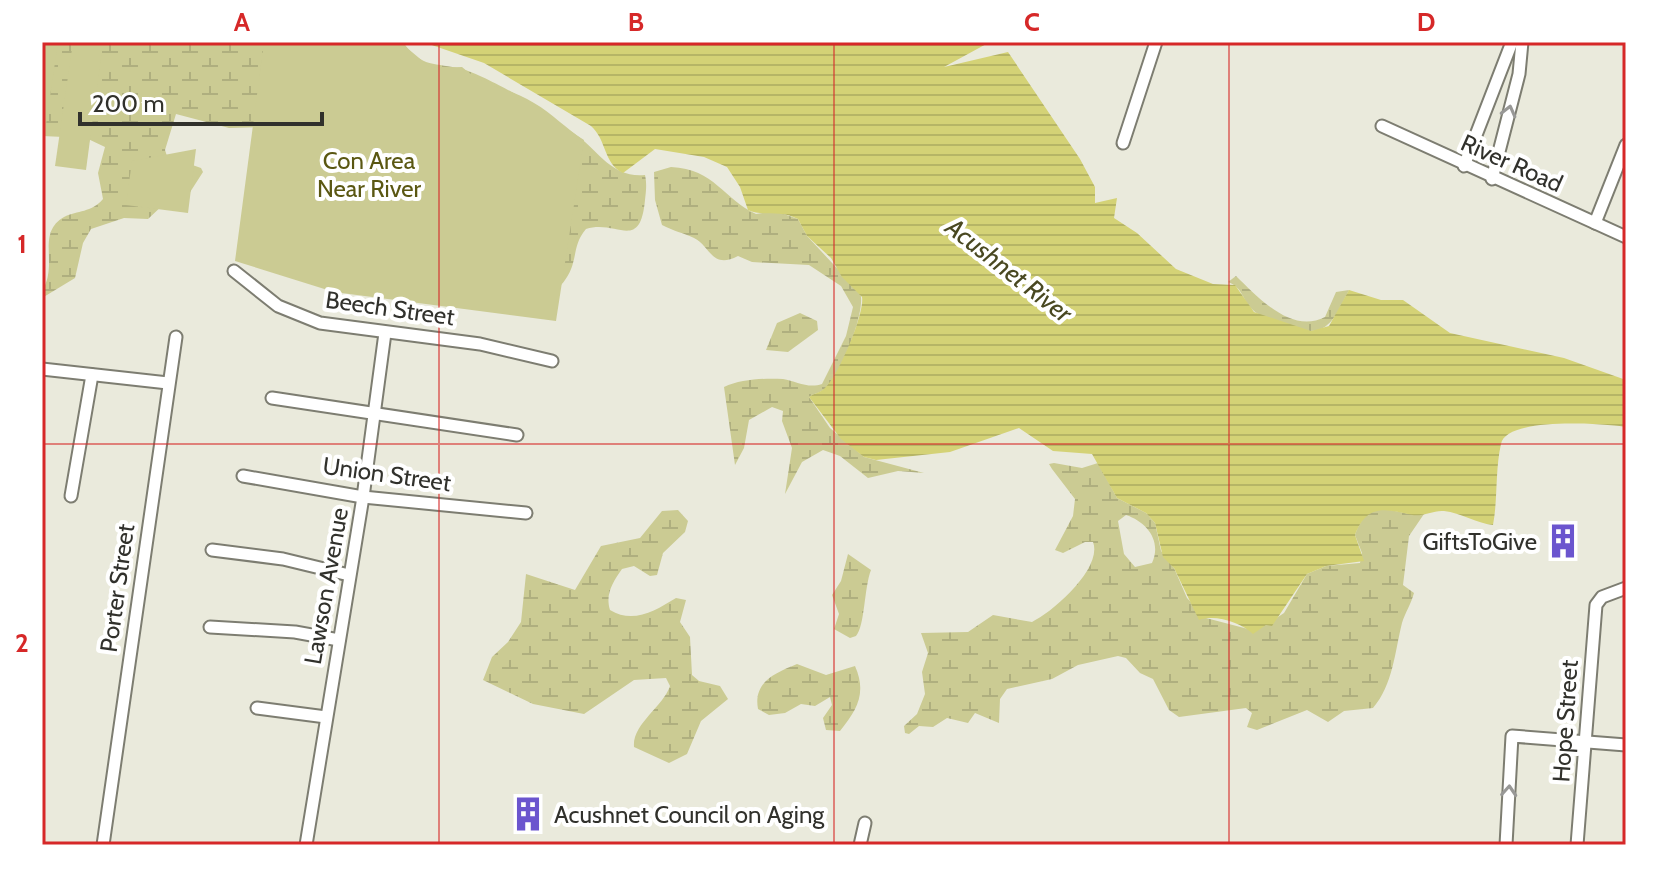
<svg xmlns="http://www.w3.org/2000/svg" width="1668" height="887" viewBox="0 0 1668 887" font-family="Cabin,sans-serif">
<style>
.wetland{fill:url(#wetland-marsh);fill-rule:evenodd}
.green{fill:#cbcb93}
.water{fill:url(#water-rules)}
.lines{fill:none;stroke-linecap:round;stroke-linejoin:round}
.minor-casing{stroke:#7d7d71;stroke-width:15}
.minor{stroke:#fff;stroke-width:11}
.oneway{stroke:#989896}
.grid{fill:none;stroke:#d62828;stroke-width:2;stroke-opacity:0.55}
.labels{text-anchor:middle;dominant-baseline:central;stroke-width:8;stroke-linejoin:round;paint-order:stroke}
.park-label{font-size:24px;fill:#5a5712;stroke:#fff}
.street-label{font-size:24px;fill:#31312c;stroke:#fff}
.poi-label{font-size:24px;fill:#31312c;stroke:#fff;text-anchor:end}
.water-label{font-size:26px;font-style:italic;fill:#494821;stroke:#fff}
.neatline{fill:none;stroke:#d62828;stroke-width:3}
.grid-label{font-size:26px;text-anchor:middle;font-weight:bold;fill:#d62828}
</style>
<defs>
<pattern id="wetland-marsh" width="20" height="14" patternUnits="userSpaceOnUse" patternTransform="scale(2)"><rect width="20" height="14" fill="#cbcb93"/><path d="M1 5h8M5 5V1M11 12h8M15 12V8" fill="none" stroke="#afaf7f"/></pattern>
<pattern id="water-rules" width="6" height="5" patternUnits="userSpaceOnUse" patternTransform="scale(2)"><rect width="6" height="5" fill="#d4d276"/><path d="M0 2.5h6" fill="none" stroke="#b6b566"/></pattern>
</defs>
<rect width="100%" height="100%" fill="#eaeadc"/>
<g class="wetland">
<path d="M 42,42 L 403,42 C 422,69 435,62 462,69 C 474,72 501,86 512,92 C 535,105 558,122 579,137 C 601,154 613,178 645,175 C 647,184 646,191 645,200 C 640,253 617,219 586,229 C 568,250 583,267 553,293 L 263,127 L 229,128 L 176,114 L 165,150 L 167,156 L 201,168 L 203,172 L 185,200 L 164,204 L 148,219 L 124,218 L 91,229 L 83,243 L 75,278 L 42,298 C 42,289 47,283 48,275 C 52,254 41,230 64,217 C 78,210 91,213 103,199 L 98,173 L 105,147 L 86,138 L 42,136 Z"/>
<path d="M 671,167 C 715,169 723,199 756,214 L 775,211 L 798,219 L 807,236 L 860,293 C 867,310 840,375 826,388 C 821,393 814,393 809,397 L 830,428 L 864,457 L 924,473 L 898,471 L 868,478 L 840,456 L 823,450 L 802,462 L 785,494 L 792,448 L 782,421 L 783,411 L 772,407 L 749,420 L 744,448 L 735,465 L 724,387 C 741,379 765,378 783,379 C 796,381 808,389 822,384 L 846,336 L 853,307 L 841,286 L 809,265 L 752,262 L 738,256 C 711,270 710,245 694,238 C 684,233 673,231 662,225 L 655,200 L 654,172 Z"/>
<path d="M 1236,276 C 1257,296 1291,335 1325,317 L 1336,292 L 1349,290 C 1331,326 1325,341 1282,324 C 1273,320 1260,317 1253,310 C 1242,301 1244,288 1228,282 Z"/>
<polygon points="800,313 817,321 818,330 788,352 766,350 777,323"/>
<path d="M 1054,463 L 1082,468 L 1098,463 L 1117,498 L 1146,513 L 1155,523 L 1161,551 L 1174,568 L 1187,598 L 1206,618 L 1248,629 L 1266,625 L 1284,613 L 1307,574 L 1326,566 L 1360,563 L 1362,553 L 1355,535 C 1371,490 1397,519 1424,514 L 1409,536 L 1403,585 L 1414,593 C 1411,604 1405,613 1402,623 C 1395,651 1393,685 1373,708 L 1344,711 L 1328,722 L 1307,710 L 1257,730 L 1247,727 L 1252,713 L 1246,708 L 1179,717 L 1169,710 L 1153,679 L 1140,673 L 1126,658 L 1118,656 L 1078,665 L 1052,679 L 1007,689 L 1000,699 L 999,723 L 975,713 L 968,723 L 947,718 L 933,727 L 919,726 L 909,734 L 905,733 L 904,726 L 917,714 L 925,694 L 922,672 L 928,653 L 921,633 L 968,632 L 993,615 L 1032,622 C 1053,612 1103,568 1093,542 L 1085,542 L 1063,553 L 1055,550 L 1073,516 L 1075,499 L 1052,469 L 1049,464 ZM 1126,515 C 1147,522 1162,541 1152,563 L 1135,567 L 1124,554 L 1118,521 Z"/>
<path d="M 678,510 L 688,521 L 685,532 L 663,553 L 657,575 L 650,576 L 634,566 L 622,569 C 613,582 605,594 610,610 C 633,624 655,611 676,598 L 686,600 L 680,622 L 690,637 L 692,675 L 699,681 L 720,686 L 728,699 L 701,721 L 687,754 L 669,763 L 634,747 C 632,724 663,707 670,686 L 666,678 L 634,680 L 584,714 L 533,704 L 483,680 L 492,657 L 508,642 L 521,622 L 526,574 L 575,590 L 601,546 L 640,538 L 662,511 Z"/>
<path d="M 848,554 L 871,570 C 864,588 865,626 856,636 L 850,638 L 834,629 L 839,614 L 832,595 L 841,581 Z"/>
<path d="M 797,664 L 826,675 L 855,666 C 867,693 857,710 840,731 L 826,730 L 823,718 L 832,705 L 830,697 L 815,706 L 801,704 L 785,713 L 769,715 L 758,709 C 753,682 775,673 797,664 Z"/>
</g>
<g class="green">
<polygon points="42,42 58,42 42,152"/>
<polygon points="73,42 103,42 86,170 55,166"/>
<path d="M 264,42 L 400,42 L 431,68 L 462,67 C 487,89 506,86 534,103 C 552,113 566,129 584,140 L 556,321 L 334,292 L 235,261 Z"/>
<polygon points="196,149 188,213 126,205 132,161"/>
</g>
<path class="water" d="M 423,42 L 990,42 L 944,67 L 1008,52 L 1080,159 L 1095,187 L 1095,203 L 1117,198 L 1114,218 L 1137,233 L 1176,269 L 1213,284 L 1235,285 L 1254,312 L 1311,331 L 1329,326 L 1349,290 L 1381,300 L 1403,300 L 1450,333 L 1564,358 L 1626,380 L 1626,427 C 1605,424 1506,416 1501,444 C 1495,470 1498,499 1493,525 C 1476,523 1461,513 1444,511 C 1433,510 1423,517 1412,515 C 1386,509 1367,503 1355,535 L 1364,561 L 1326,566 L 1307,574 L 1272,626 L 1266,625 L 1253,634 C 1241,623 1216,614 1199,620 L 1174,568 L 1163,557 L 1155,523 L 1146,513 L 1117,498 L 1092,454 L 1053,451 L 1019,428 L 950,452 L 876,460 L 864,457 L 841,439 L 809,397 C 814,393 820,393 825,388 C 838,377 865,313 862,297 L 842,277 L 831,258 L 807,236 L 798,219 C 780,209 763,217 748,210 L 740,187 L 727,167 L 704,157 L 655,149 L 623,173 C 603,163 607,140 591,126 L 484,63 Z"/>
<g class="lines">
<g class="minor-casing">
<g id="minor">
<polyline points="1382,126 1626,237"/>
<polyline points="1123,143 1156,42"/>
<polyline points="1464,166 1512,42"/>
<polyline points="1492,179 1519,74 1522,42"/>
<polyline points="1595,223 1626,145"/>
<polyline points="234,271 278,306 320,323 480,344 552,361"/>
<polyline points="42,369 168,383"/>
<polyline points="272,398 517,435"/>
<polyline points="243,476 363,497 526,513"/>
<polyline points="71,496 92,375"/>
<polyline points="212,550 283,559 349,575"/>
<polyline points="210,627 295,632 339,640"/>
<polyline points="257,708 326,717"/>
<polyline points="103,845 176,337"/>
<polyline points="306,845 363,497 385,333"/>
<polyline points="860,845 865,823"/>
<polyline points="1506,845 1512,736 1626,745"/>
<polyline points="1577,845 1596,605 1602,597 1626,588"/>
</g>
</g>
<use href="#minor" class="minor"/>
</g>
<defs><path id="oneway-chevron" d="M-2-3.5L2.5 0L-2 3.5" fill="none" stroke-width="1.6" stroke-linecap="round" stroke-linejoin="round" transform="scale(2)"/></defs>
<g class="oneway">
<use href="#oneway-chevron" transform="translate(1509 111) rotate(-76)"/>
<use href="#oneway-chevron" transform="translate(1509 791) rotate(-86)"/>
</g>
<path class="grid" d="M 439,42 L 439,845M 834,42 L 834,845M 1229,42 L 1229,845M 42,444 L 1626,444"/>
<defs>
<g id="building-bare" transform="scale(2.76)"><path d="M-4-6H4V6H1V3H-1V6H-4ZM-2.5-4.3h1.7v1.8h-1.7ZM.8-4.3h1.7v1.8H.8ZM-2.5-1h1.7V.8h-1.7ZM.8-1h1.7V.8H.8Z" fill="#6b55ce" stroke="#fff" stroke-width="2.5" paint-order="stroke"/></g>
</defs>
<g fill-rule="evenodd">
<use href="#building-bare" x="1563" y="541"/>
<use href="#building-bare" x="528" y="814"/>
</g>
<g class="labels">
<g class="park-label">
<text x="369" y="160">Con Area<tspan x="369" dy="28">Near River</tspan></text>
</g>
<g class="street-label">
<text transform="translate(1512 163) rotate(24)">River Road</text>
<text transform="translate(390 308) rotate(8)">Beech Street</text>
<text transform="translate(387 474) rotate(8)">Union Street</text>
<text transform="translate(326 586) rotate(-80)">Lawson Avenue</text>
<text transform="translate(117 588) rotate(-82)">Porter Street</text>
<text transform="translate(1565 721) rotate(-86)">Hope Street</text>
</g>
<g class="poi-label">
<text x="1537" y="541">GiftsToGive</text>
<text x="554" y="814" text-anchor="start">Acushnet Council on Aging</text>
</g>
<g class="water-label">
<text transform="translate(1009 270) rotate(38)">Acushnet River</text>
</g>
</g>
<rect width="1668" height="887" fill="none" stroke="#ffffff" stroke-width="88"/>
<path d="M80 112v12h242v-12" fill="none" stroke="#31312c" stroke-width="4"/>
<text x="92" y="112" font-size="24" fill="#31312c" stroke="#ffffff" stroke-width="6" paint-order="stroke">200 m</text>
<rect x="44" y="44" width="1580" height="799" class="neatline"/>
<g class="grid-label">
<text x="242" y="31">A</text>
<text x="636" y="31">B</text>
<text x="1032" y="31">C</text>
<text x="1426" y="31">D</text>
<text x="22" y="253">1</text>
<text x="22" y="652">2</text>
</g>
</svg>
